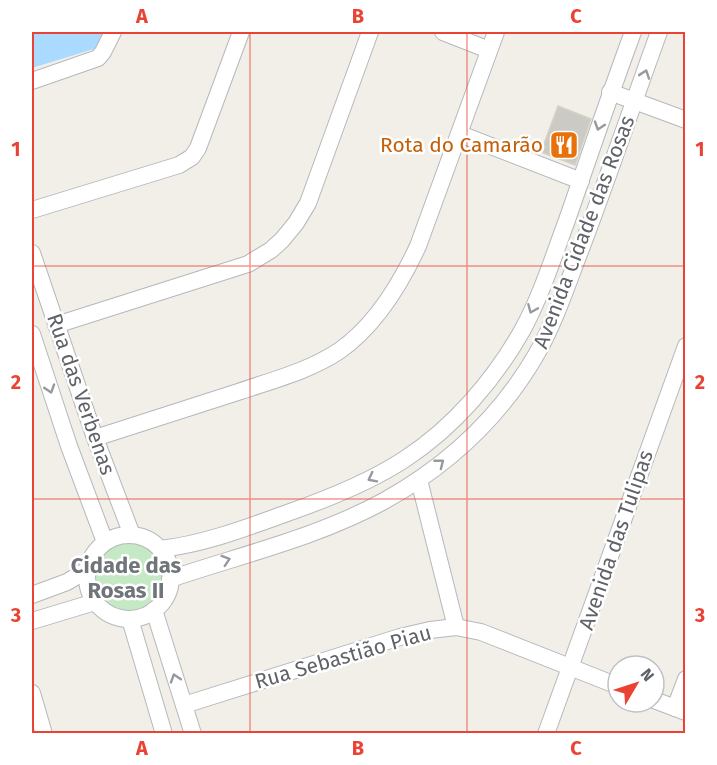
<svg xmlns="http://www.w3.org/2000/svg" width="717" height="765" viewBox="0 0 717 765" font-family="'Fira Sans',sans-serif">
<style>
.green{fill:#c5e8c5}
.water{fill:#aadaff}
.building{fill:#cccac5;stroke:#d6d1c6;stroke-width:1.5}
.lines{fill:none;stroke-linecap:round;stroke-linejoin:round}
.minor-casing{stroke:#b5b8bc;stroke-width:18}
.minor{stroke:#fff;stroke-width:16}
.oneway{stroke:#979a9d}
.grid{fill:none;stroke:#ea4335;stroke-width:1.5;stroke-opacity:0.55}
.labels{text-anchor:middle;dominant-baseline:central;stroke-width:5;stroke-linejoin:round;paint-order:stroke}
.food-label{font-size:21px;fill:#c56008;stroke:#fff;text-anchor:end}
.street-label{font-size:21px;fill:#5f6368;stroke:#fff}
.neighbourhood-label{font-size:22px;font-weight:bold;fill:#70757a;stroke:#fff}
.neatline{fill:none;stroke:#ea4335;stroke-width:2}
.grid-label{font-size:20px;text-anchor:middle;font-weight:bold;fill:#ea4335}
</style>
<rect width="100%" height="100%" fill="#f1efe8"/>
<circle class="green" cx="130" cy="575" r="37"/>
<polygon class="water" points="32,32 103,32 97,48 32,68"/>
<polygon class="building" points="558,106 591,119 575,165 541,152"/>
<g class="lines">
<g class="minor-casing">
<g id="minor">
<polyline points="443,32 489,50"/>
<polyline points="32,81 98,58 103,52 113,32"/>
<polyline points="610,92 686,120"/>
<polyline points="460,134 581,181"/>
<polyline points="32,210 179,165 192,157 198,148 241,32"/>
<polyline points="32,253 95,438 132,535"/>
<polyline points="56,325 248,264 271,250 282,240 296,223 308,203 370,32"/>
<polyline points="32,334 69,446 105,542"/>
<path d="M 95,438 C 143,423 190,407 238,392 C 273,380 309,371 339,351 C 375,326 400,285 418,246 L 496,32"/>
<polyline points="419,480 456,627"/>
<circle cx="129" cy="577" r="42"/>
<path d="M 160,549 C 205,544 248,527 290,512 C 330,498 370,482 405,459 C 454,427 495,379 523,329 C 541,296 554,255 567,220 C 589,157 610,94 633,32"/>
<path d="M 170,579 C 241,555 318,537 384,501 C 447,466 500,417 536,355 C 554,324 566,288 579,254 C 607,181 632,106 659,32"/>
<polyline points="32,595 67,582 87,570"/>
<polyline points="154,610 193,734"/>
<polyline points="130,619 164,734"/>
<polyline points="32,621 95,602"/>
<polyline points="32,693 44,734"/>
<polyline points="654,700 686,712"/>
<polyline points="184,705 400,637 430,630 456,627 481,632 618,686"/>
<polyline points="675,708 686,679"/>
<polyline points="546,734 686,346"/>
</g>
</g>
<use href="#minor" class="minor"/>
</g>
<defs><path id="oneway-chevron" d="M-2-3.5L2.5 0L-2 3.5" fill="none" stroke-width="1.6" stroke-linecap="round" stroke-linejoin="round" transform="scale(1.5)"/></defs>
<g class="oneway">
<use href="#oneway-chevron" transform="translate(645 74) rotate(-71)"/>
<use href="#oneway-chevron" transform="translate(599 126) rotate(108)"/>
<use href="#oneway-chevron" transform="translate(532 309) rotate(113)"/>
<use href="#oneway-chevron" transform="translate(50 389) rotate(72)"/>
<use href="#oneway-chevron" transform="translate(440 463) rotate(-38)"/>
<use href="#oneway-chevron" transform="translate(372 478) rotate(153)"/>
<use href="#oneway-chevron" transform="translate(226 560) rotate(-18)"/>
<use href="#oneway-chevron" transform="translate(175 678) rotate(-108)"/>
</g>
<path class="grid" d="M 250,32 L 250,734M 467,32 L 467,734M 32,266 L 686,266M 32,499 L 686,499"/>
<defs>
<g id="restaurant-square" transform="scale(1.5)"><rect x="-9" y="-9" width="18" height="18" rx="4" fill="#e8710a" stroke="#fff"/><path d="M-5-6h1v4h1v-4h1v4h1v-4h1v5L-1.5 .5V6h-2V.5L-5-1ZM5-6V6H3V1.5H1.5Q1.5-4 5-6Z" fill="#fff"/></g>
</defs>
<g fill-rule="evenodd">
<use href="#restaurant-square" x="564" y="145"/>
</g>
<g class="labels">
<g class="food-label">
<text x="543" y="145">Rota do Camarão</text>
</g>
<g class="street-label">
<text transform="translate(584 232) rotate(-69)">Avenida Cidade das Rosas</text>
<text transform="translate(81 394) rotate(71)">Rua das Verbenas</text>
<text transform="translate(616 540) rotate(-71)">Avenida das Tulipas</text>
<text transform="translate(343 657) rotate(-16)">Rua Sebastião Piau</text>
</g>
<g class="neighbourhood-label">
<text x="126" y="565">Cidade das<tspan x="126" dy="25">Rosas II</tspan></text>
</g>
</g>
<rect width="717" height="765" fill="none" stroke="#ffffff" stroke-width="66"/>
<g transform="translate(636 684) rotate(51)"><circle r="28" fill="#ffffff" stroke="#bfc1c3" stroke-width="1.5"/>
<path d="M0-4.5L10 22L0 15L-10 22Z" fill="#ea4335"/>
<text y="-9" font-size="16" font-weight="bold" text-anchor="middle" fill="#5f6368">N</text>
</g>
<rect x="33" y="33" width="651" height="699" class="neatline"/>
<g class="grid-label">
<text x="142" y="23">A</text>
<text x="358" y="23">B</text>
<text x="576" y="23">C</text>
<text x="16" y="156">1</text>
<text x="700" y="156">1</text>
<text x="16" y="389">2</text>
<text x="700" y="389">2</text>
<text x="16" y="622">3</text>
<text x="700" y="622">3</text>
<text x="142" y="755">A</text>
<text x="358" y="755">B</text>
<text x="576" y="755">C</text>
</g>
</svg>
